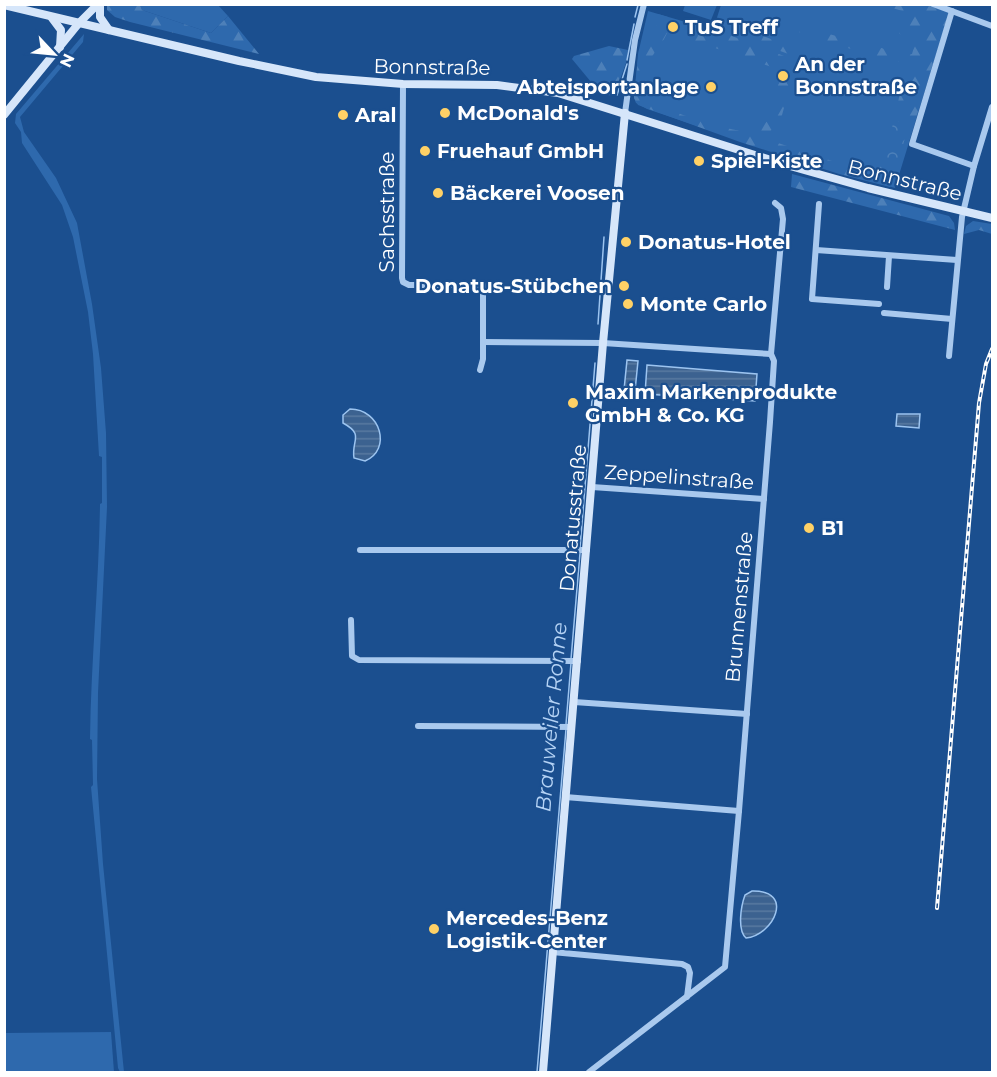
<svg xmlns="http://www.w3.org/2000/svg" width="997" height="1077" viewBox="0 0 997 1077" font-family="Montserrat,sans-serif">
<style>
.green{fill:#2e69ad}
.forest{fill:url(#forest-firs)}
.park{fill:url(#park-crowns)}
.water{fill:url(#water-rules);stroke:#9cc4f0;stroke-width:1.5}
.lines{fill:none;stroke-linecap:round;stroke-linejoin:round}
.stream{stroke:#9cc4f0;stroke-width:1.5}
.street{stroke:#a9c9ee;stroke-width:6}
.secondary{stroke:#d6e6fa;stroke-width:8}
.rail-casing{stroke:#fff;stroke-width:4}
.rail{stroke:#1b4f8f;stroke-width:1.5;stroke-dasharray:4.5;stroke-linecap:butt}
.poi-dot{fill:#ffd166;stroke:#1b4f8f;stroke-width:2}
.labels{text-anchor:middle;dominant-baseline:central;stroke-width:4.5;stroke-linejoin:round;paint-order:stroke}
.poi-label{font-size:20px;font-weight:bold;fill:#fff;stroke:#1b4f8f;text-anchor:start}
.street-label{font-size:20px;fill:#fff;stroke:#1b4f8f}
.water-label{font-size:21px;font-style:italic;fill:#b5d3f5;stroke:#1b4f8f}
</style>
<defs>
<pattern id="forest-firs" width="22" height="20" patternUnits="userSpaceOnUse" patternTransform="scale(1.5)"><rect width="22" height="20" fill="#2e69ad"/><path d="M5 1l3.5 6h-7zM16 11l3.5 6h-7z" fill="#4d80b9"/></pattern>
<pattern id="park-crowns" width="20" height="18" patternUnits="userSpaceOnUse" patternTransform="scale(1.5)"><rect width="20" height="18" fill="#2e69ad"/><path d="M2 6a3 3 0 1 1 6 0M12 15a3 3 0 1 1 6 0" fill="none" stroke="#4d80b9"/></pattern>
<pattern id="water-rules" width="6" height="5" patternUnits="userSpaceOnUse" patternTransform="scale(1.5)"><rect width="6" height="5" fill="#3c6290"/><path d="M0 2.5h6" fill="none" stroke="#597aa1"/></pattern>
</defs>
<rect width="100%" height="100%" fill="#1b4f8f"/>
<g class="green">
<polygon points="926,4 949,12 895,188 825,169 647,109 636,103 634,98 638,54 648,11 713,30 721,5"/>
<polygon points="140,5 218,5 228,16 211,33 142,10"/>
<polygon points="685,5 685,4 717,5 711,20 683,11"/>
<path d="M 84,34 L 83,42 L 20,117 L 24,132 L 56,178 L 77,223 L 92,304 L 101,368 L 106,433 L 107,507 L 98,693 L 97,779 L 103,864 L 124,1072 L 120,1072 L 118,1068 L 91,787 L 93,785 L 92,740 L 90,739 C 91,661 99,583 100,504 L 102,503 L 102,457 L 99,456 L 93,354 L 88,312 L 73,237 L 62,205 L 22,143 L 21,132 L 15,123 L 16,114 Z"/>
<polygon points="111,1032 114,1072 5,1072 5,1033"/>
</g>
<g class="forest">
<polygon points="107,4 140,5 142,10 211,33 228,16 259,54 130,22 115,17 107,10"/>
<path d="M 882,5 L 926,5 L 949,12 L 909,140 L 905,139 L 909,125 L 894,120 L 905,71 L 903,63 C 884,58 866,54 848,48 C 826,42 812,32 789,31 L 784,47 L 825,62 L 826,66 L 822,66 L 716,28 L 722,9 L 729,16 L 740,20 L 743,28 L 771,39 L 777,29 L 787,28 L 792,24 C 814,25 833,40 856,38 L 859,41 L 904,55 L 912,54 L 914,47 L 899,33 L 906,12 Z"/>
<path d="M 658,14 L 668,17 L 662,31 L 667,33 C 661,48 645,59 645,77 C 645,86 649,95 656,102 C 667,112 737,134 751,131 C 760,129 768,122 772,114 C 779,101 778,83 778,69 L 691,40 L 696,26 L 716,30 L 797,61 L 782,115 L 777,125 L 763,138 L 892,181 L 890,187 L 839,174 L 740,142 L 638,105 L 634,98 L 639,49 L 644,50 C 649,38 659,27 658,14 Z"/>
<polygon points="609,46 628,50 626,63 614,96 601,94 572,59 574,56"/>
<polygon points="792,174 949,216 954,223 955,230 791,187"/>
<polygon points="973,221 992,224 992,234 979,230 964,234 966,226"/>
</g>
<polygon class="park" points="894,121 909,125 892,181 877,176"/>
<g class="water">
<polygon points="627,360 638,361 635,391 624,390"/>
<polygon points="647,365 757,374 755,401 645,394"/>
<path d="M 350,409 C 381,409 392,450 365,461 L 354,458 C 351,440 365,435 343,423 L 343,415 Z"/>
<polygon points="897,414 920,414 919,428 896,426"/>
<path d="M 752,891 C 795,890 774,935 746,938 C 737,930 741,906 745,895 Z"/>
</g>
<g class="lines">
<g class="stream">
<polyline points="635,17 638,5"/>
<polyline points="627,60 634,24"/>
<polyline points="617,95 627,64"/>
<polyline points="598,324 604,237"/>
<polyline points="580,548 595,363"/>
<polyline points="571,659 580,553"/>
<polyline points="566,724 571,663"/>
<polyline points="537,1072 566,729"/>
</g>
<g class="street">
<polyline points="933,4 992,26"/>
<polyline points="952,11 912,144 974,166"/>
<polyline points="403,84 402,278 403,282 409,285 483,285 483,359 480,370"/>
<polyline points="625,113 635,40 644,4"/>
<polyline points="819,204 812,299 879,304"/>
<polyline points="816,250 957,260"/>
<polyline points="887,287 889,256"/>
<polyline points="884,313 952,319"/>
<polyline points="483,342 603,343 771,354"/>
<polyline points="949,356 962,217 974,166 992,107"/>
<polyline points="592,487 764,499"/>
<polyline points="360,550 587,550"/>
<polyline points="351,620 352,656 359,660 578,661"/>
<polyline points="574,702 747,714"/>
<polyline points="418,726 571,727"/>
<polyline points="565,797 739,811"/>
<polyline points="552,952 682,964 688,967 690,973 687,997"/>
<polyline points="589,1072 725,967 739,811 770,422 774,361 771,354 783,219 781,208 775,203"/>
</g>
<g class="secondary">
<polyline points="100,4 100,17 109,30"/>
<polyline points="4,5 239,61 316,77 403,84 497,85 558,93 790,166 868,188 992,218"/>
<polyline points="52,18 61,30 60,47"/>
<polyline points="4,115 79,23 98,4"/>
<polyline points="543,1072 603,343 625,113"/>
</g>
<g class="rail-casing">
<polyline id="rail" points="937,908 979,403 986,364 992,349"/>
</g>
<use href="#rail" class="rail"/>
</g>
<g class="poi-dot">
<circle cx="673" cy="27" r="6"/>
<circle cx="783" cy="76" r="6"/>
<circle cx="711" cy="87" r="6"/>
<circle cx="445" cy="113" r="6"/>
<circle cx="343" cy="115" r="6"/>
<circle cx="425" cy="151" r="6"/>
<circle cx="699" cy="161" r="6"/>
<circle cx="438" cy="193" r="6"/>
<circle cx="626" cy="242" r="6"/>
<circle cx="624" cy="286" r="6"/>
<circle cx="628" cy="304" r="6"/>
<circle cx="573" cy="403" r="6"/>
<circle cx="809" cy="528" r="6"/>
<circle cx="434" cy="929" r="6"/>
</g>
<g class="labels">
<g class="poi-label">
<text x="685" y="27">TuS Treff</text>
<text x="795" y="64">An der<tspan x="795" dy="23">Bonnstraße</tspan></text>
<text x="699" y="87" text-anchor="end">Abteisportanlage</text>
<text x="457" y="113">McDonald's</text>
<text x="355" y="115">Aral</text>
<text x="437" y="151">Fruehauf GmbH</text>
<text x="711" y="161">Spiel-Kiste</text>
<text x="450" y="193">Bäckerei Voosen</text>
<text x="638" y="242">Donatus-Hotel</text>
<text x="612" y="286" text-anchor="end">Donatus-Stübchen</text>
<text x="640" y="304">Monte Carlo</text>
<text x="585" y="392">Maxim Markenprodukte<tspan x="585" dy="23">GmbH &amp; Co. KG</tspan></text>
<text x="821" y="528">B1</text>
<text x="446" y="918">Mercedes-Benz<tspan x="446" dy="23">Logistik-Center</tspan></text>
</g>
<g class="street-label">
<text transform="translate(432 67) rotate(1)">Bonnstraße</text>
<text transform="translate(905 180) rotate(14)">Bonnstraße</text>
<text transform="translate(387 212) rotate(-90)">Sachsstraße</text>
<text transform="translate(679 477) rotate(4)">Zeppelinstraße</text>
<text transform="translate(573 518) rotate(-85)">Donatusstraße</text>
<text transform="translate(739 607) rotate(-85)">Brunnenstraße</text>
</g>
<g class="water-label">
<text transform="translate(551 717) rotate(-85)">Brauweiler Ronne</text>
</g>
</g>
<rect width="997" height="1077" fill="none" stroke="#ffffff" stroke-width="12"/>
<g transform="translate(54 54) rotate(116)" stroke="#1b4f8f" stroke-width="4.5" paint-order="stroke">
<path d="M0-4.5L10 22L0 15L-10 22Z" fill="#ffffff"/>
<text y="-9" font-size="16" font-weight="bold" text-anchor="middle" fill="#ffffff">N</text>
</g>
</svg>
